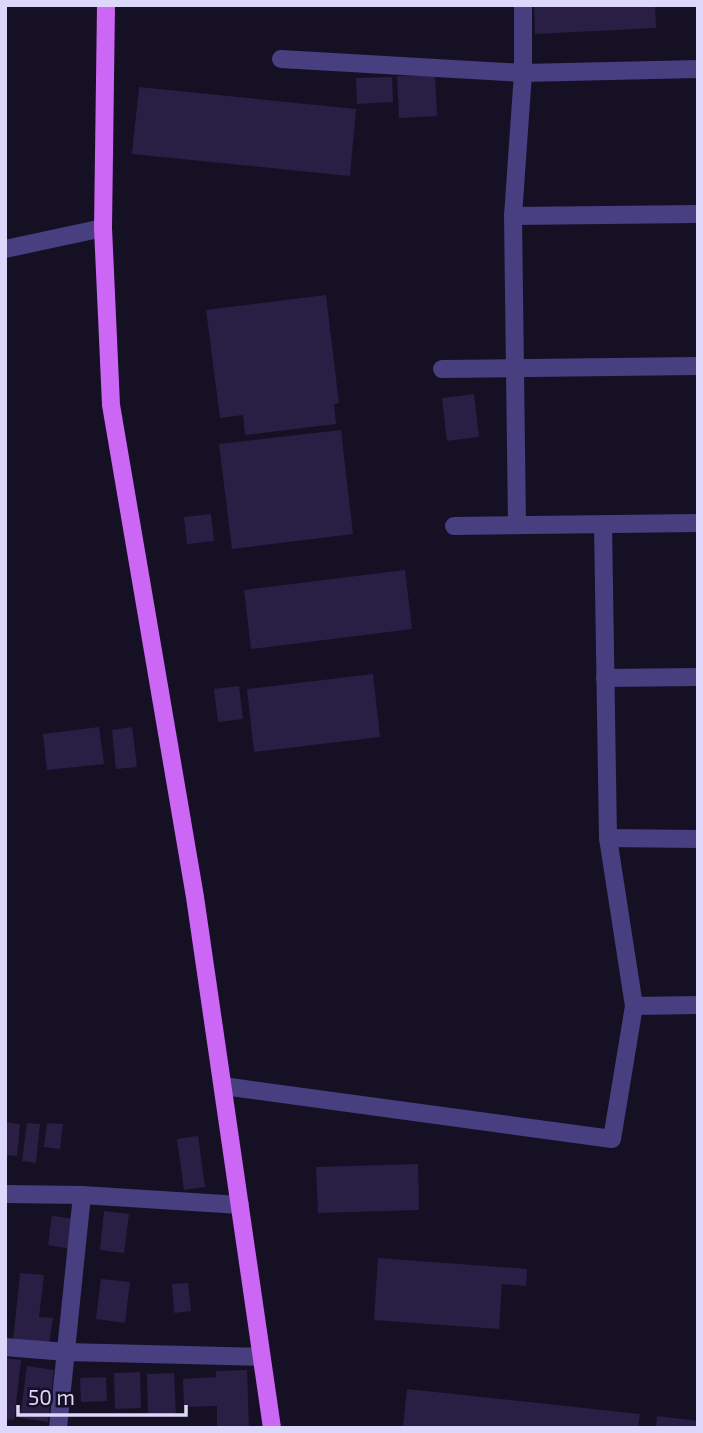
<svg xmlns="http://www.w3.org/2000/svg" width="703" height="1433" viewBox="0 0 703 1433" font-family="'Exo 2',sans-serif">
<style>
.building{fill:#291e44}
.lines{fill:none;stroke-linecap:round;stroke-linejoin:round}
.minor{stroke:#473f80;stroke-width:18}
.major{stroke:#cc66f4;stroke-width:18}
</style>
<rect width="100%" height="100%" fill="#161025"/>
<g class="building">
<polygon points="534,5 655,5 656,28 535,34"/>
<polygon points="435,75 437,116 399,118 397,76"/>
<polygon points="392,77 393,102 357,104 356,78"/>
<polygon points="139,87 356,109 350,176 132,154"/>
<polygon points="326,295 339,403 334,404 336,424 245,435 243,415 220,418 206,310"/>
<polygon points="474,394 479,437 447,441 442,398"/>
<polygon points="341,430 353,534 232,549 219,444"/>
<polygon points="211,514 214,541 187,544 184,517"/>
<polygon points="405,570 412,629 251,649 244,590"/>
<polygon points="373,674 380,737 254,752 247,689"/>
<polygon points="239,686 243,719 218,722 214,689"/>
<polygon points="99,727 104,764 47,770 43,734"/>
<polygon points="132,727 137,767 116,769 112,730"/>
<polygon points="5,1122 20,1124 17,1156 5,1155"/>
<polygon points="27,1123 40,1124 36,1163 22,1161"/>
<polygon points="47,1123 63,1124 60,1149 44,1147"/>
<polygon points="198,1136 205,1187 184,1190 177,1139"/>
<polygon points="418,1164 419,1210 318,1213 316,1167"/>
<polygon points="104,1211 129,1214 124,1253 100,1250"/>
<polygon points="52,1216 76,1219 72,1249 48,1245"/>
<polygon points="378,1258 527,1269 526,1286 502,1284 499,1329 374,1320"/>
<polygon points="20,1273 44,1275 39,1317 53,1318 49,1345 13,1341"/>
<polygon points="101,1279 130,1282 125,1323 96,1319"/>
<polygon points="188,1283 191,1311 174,1313 172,1284"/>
<polygon points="5,1358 21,1360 14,1420 5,1419"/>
<polygon points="27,1366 54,1370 48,1422 20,1418"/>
<polygon points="247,1370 249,1428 217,1428 217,1406 184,1407 183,1379 216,1377 216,1371"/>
<polygon points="140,1372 141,1408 115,1409 114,1373"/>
<polygon points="174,1373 176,1415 148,1416 147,1374"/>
<polygon points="106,1377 107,1401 81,1402 80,1378"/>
<polygon points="407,1389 640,1414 638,1428 403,1428"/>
<polygon points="657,1416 698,1421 698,1428 656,1428"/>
</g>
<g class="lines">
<g class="minor">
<polyline points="281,59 523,73 698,69"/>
<polyline points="513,216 698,214"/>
<polyline points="5,249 103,228"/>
<polyline points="442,369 698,366"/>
<polyline points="517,525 513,216 523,73 523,5"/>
<polyline points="454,526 698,523"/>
<polyline points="605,678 698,677"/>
<polyline points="608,838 698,839"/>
<polyline points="634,1006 698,1005"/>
<polyline points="223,1086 612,1139 634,1006 608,838 603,524"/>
<polyline points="5,1194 82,1195 240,1205"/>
<polyline points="5,1347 66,1352 261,1357"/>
<polyline points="58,1428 82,1195"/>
</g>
<polyline class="major" points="106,5 103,228 111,405 195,897 272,1428"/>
</g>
<rect width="703" height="1433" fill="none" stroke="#ded7fc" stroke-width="14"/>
<path d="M18 1405v10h168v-10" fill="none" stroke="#ded7fc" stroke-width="3.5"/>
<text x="28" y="1405" font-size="21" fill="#ded7fc" stroke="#161025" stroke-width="5" paint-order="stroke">50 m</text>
</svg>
